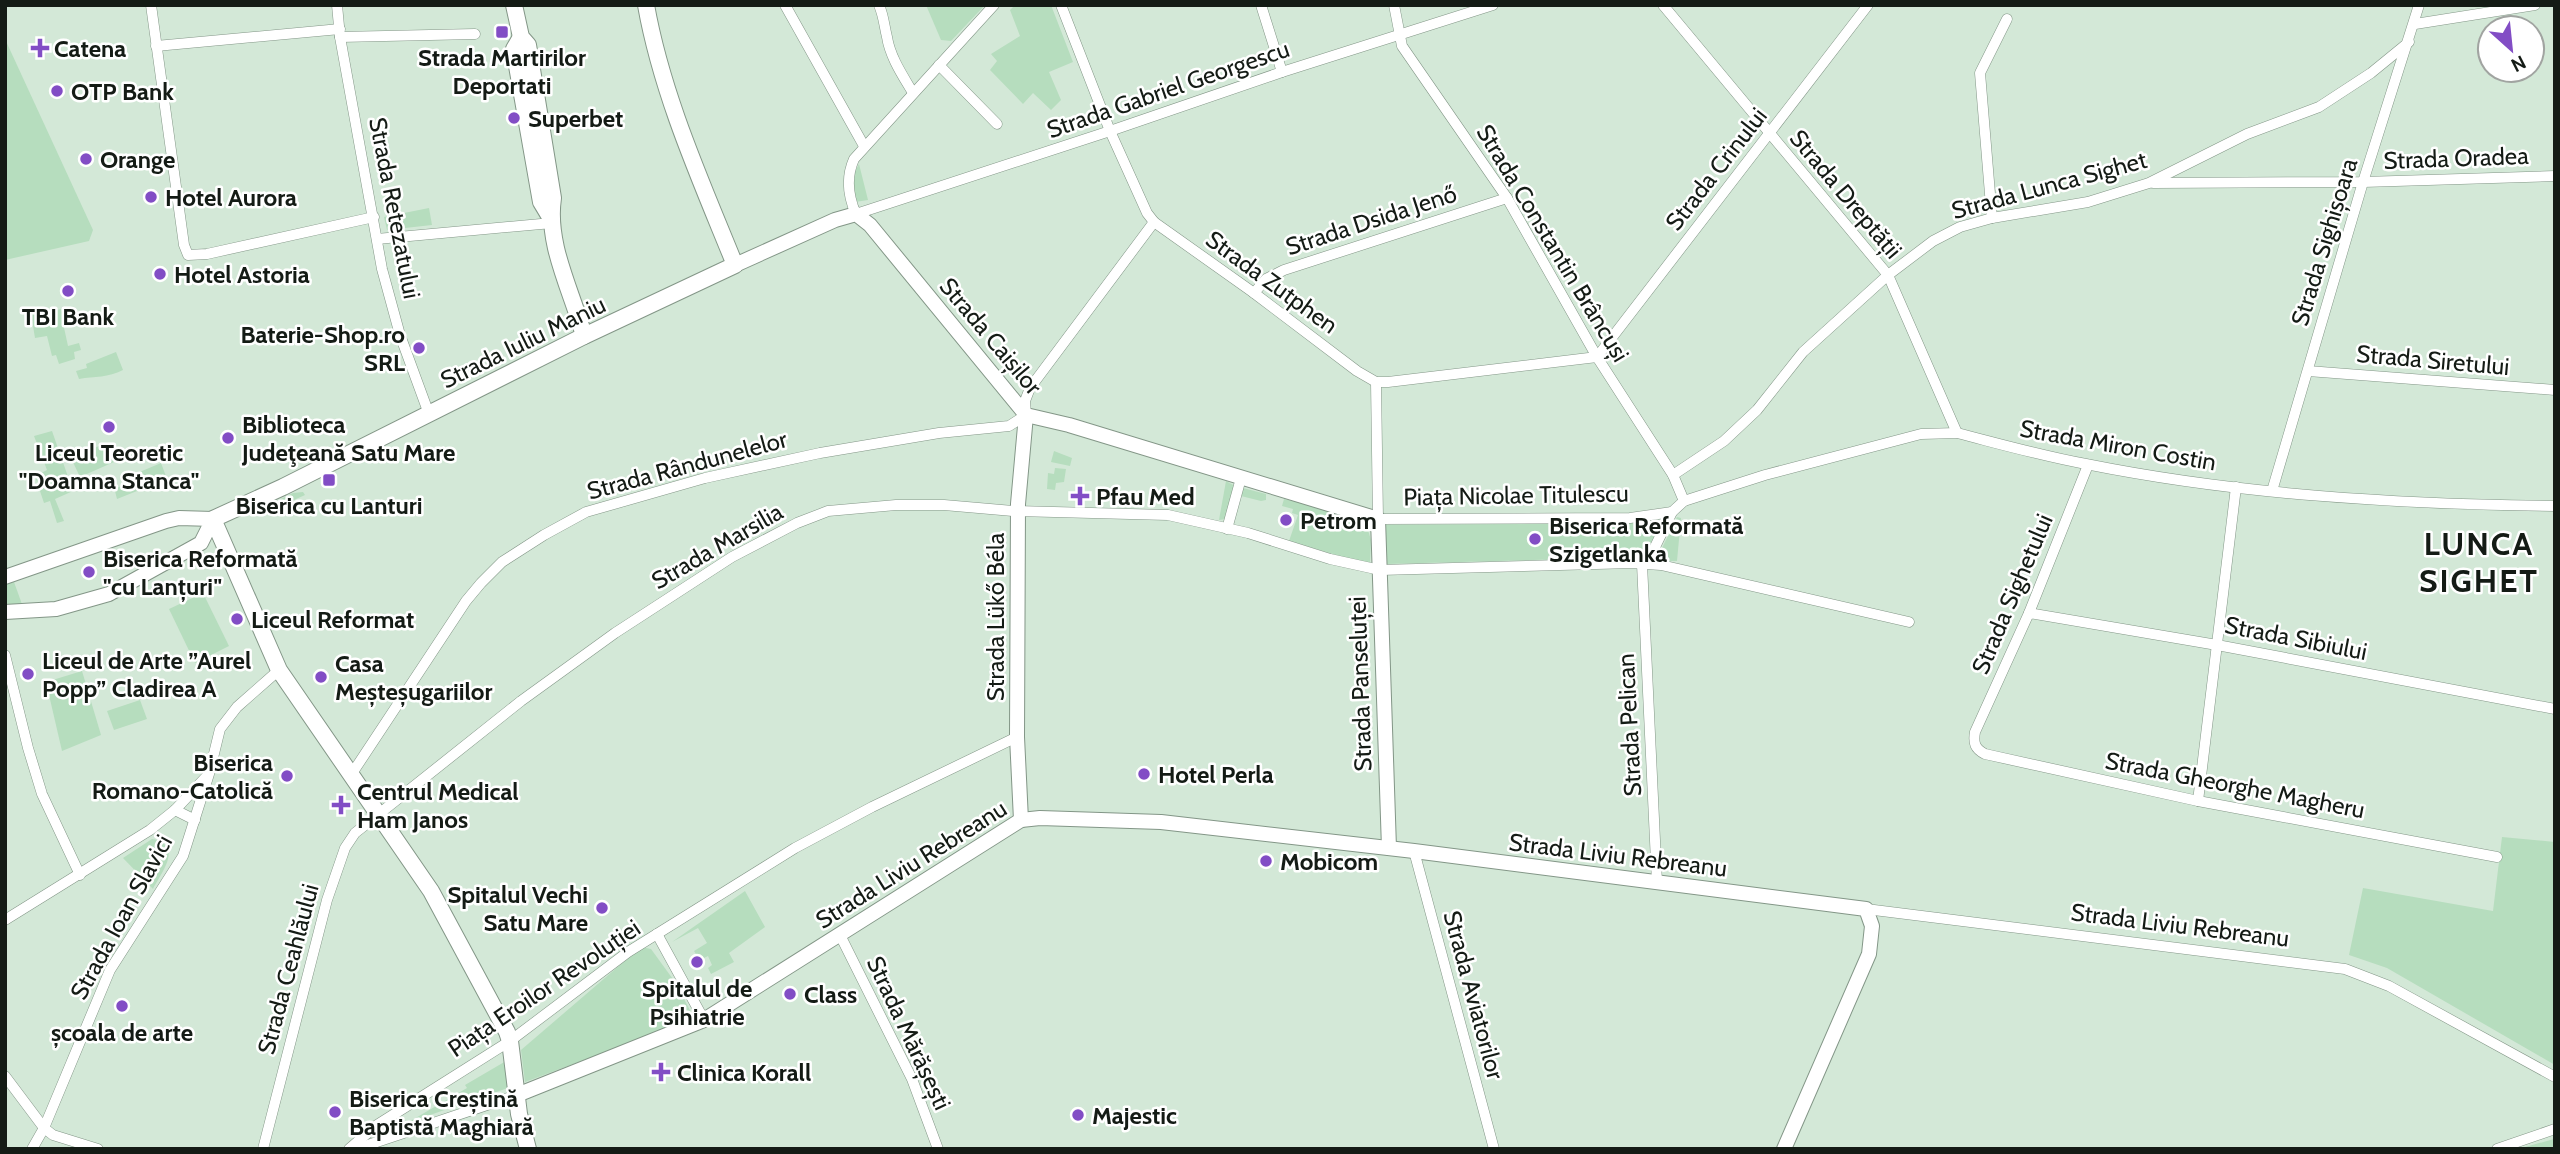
<svg xmlns="http://www.w3.org/2000/svg" width="2560" height="1154" viewBox="0 0 2560 1154" font-family="Cabin,sans-serif">
<style>
.green{fill:#b6ddbe}
.lines{fill:none;stroke-linecap:round;stroke-linejoin:round}
.street-casing{stroke:#839687;stroke-width:11}
.secondary-casing{stroke:#839687;stroke-width:16}
.primary-casing{stroke:#839687;stroke-width:18}
.street{stroke:#fff;stroke-width:10}
.secondary{stroke:#fff;stroke-width:14}
.primary{stroke:#fff;stroke-width:16}
.poi-dot{fill:#824dc5;stroke:#fff;stroke-width:2.5}
.labels{text-anchor:middle;dominant-baseline:central;stroke-width:5;stroke-linejoin:round;paint-order:stroke}
.poi-label{font-size:24px;font-weight:bold;fill:#141b15;stroke:#fff;text-anchor:start}
.street-label{font-size:24px;fill:#141b15;stroke:#fff}
.district-label{font-size:32px;font-weight:bold;letter-spacing:2px;fill:#141b15;stroke:#fff}
</style>
<rect width="100%" height="100%" fill="#d3e8d7"/>
<g class="green">
<polygon points="926,5 985,5 951,41 941,40"/>
<polygon points="1015,5 1051,5 1073,62 1049,72 1061,100 1051,110 1033,93 1023,104 990,70 997,61 991,54 1020,36 1010,10"/>
<polygon points="5,39 93,230 89,241 5,260"/>
<polygon points="859,164 868,200 855,202 852,177"/>
<polygon points="429,208 432,225 387,230 384,217"/>
<polygon points="52,309 53,311 61,309 65,321 63,323 68,346 79,343 81,350 74,352 75,359 59,364 56,355 52,356 47,336 35,338 31,314"/>
<path d="M 116,352 L 123,370 C 108,378 95,376 79,379 L 76,371 L 87,368 L 86,364 Z"/>
<polygon points="52,431 73,491 55,499 64,521 57,523 50,501 44,503 35,476 47,470 34,436"/>
<polygon points="106,443 114,462 80,477 71,458"/>
<polygon points="1054,451 1072,458 1070,466 1051,462"/>
<polygon points="161,463 167,479 117,499 114,487 134,486 130,476"/>
<polygon points="1055,468 1066,469 1064,482 1056,483 1055,490 1047,489 1048,473 1054,474"/>
<polygon points="1226,481 1235,486 1226,519 1219,520"/>
<polygon points="1243,488 1266,494 1266,500 1261,501 1241,496"/>
<polygon points="303,492 305,495 274,509 271,504 293,493"/>
<polygon points="1284,499 1356,515 1367,527 1371,540 1370,565 1289,541 1298,515 1292,513 1293,509 1282,506"/>
<polygon points="1677,517 1681,518 1677,561 1669,561 1662,548"/>
<polygon points="1648,523 1655,524 1659,529 1642,557 1386,564 1384,525"/>
<polygon points="14,582 23,607 5,606 5,585"/>
<polygon points="203,593 229,646 195,663 169,609"/>
<polygon points="82,671 101,735 62,751 46,682"/>
<polygon points="140,700 147,719 114,730 107,711"/>
<polygon points="2502,837 2555,842 2555,1065 2387,968 2349,955 2363,888 2493,911"/>
<path d="M 152,839 C 184,845 162,872 153,889 L 123,858 Z"/>
<polygon points="745,891 765,927 729,953 734,962 711,974 708,968 712,965 708,956 700,960 694,951 707,943 698,928 672,942"/>
<polygon points="641,947 651,949 675,982 693,1016 667,1029 525,1082 521,1050"/>
<polygon points="506,1061 511,1087 407,1123 467,1088 465,1085"/>
<polygon points="2554,1139 2555,1147 2551,1149 2518,1149"/>
</g>
<g class="lines">
<g class="street-casing">
<g id="street">
<polyline points="151,5 184,245 188,255 207,254 374,217"/>
<polyline points="337,5 340,37 382,269 400,335 429,414"/>
<polyline points="785,5 864,146"/>
<path d="M 879,5 C 884,17 884,25 887,37 C 890,57 903,76 913,93"/>
<path d="M 994,5 L 854,159 C 846,177 848,196 856,214 L 1110,131 L 1282,72 L 1493,5"/>
<polyline points="1061,5 1110,131 1147,213 1154,222 1254,293 1357,371 1376,382 1388,382 1597,357"/>
<polyline points="1261,5 1282,72"/>
<polyline points="1394,5 1402,46 1507,198 1597,357 1673,475 1684,501"/>
<polyline points="1663,5 1888,275 1957,433"/>
<polyline points="2415,24 2535,5"/>
<polyline points="340,37 475,34"/>
<polyline points="156,46 340,29"/>
<polyline points="939,65 997,124"/>
<polyline points="2153,183 2363,182 2555,176"/>
<polyline points="1992,218 1980,73 2007,19"/>
<polyline points="377,239 552,223"/>
<polyline points="1254,293 1266,279 1284,270 1507,198"/>
<polyline points="1597,357 1868,5"/>
<polyline points="2308,371 2555,390"/>
<polyline points="1376,382 1378,519 1630,518 1672,512"/>
<path d="M 2088,465 L 2029,613 L 1975,732 C 1973,743 1975,749 1985,754 L 2198,801 L 2497,857"/>
<polyline points="1673,475 1724,441 1757,410 1803,352 1888,275 1933,241 1960,227 1992,218 2088,202 2149,183 2247,134 2319,107 2371,73 2409,42"/>
<polyline points="2272,491 2363,182 2419,5"/>
<polyline points="1227,529 1241,478"/>
<path d="M 1642,564 L 1653,551 L 1672,512 L 1684,501 L 1765,475 L 1921,434 L 1957,433 C 2000,444 2042,456 2086,464 C 2240,495 2398,504 2555,506"/>
<polyline points="1642,564 1657,883"/>
<polyline points="2029,613 2217,645 2555,709"/>
<polyline points="5,655 28,748 42,794 80,875"/>
<polyline points="351,775 466,601 481,583 502,562 544,535 586,512 705,478 820,453 939,433 1009,426 1026,415 1025,401 1030,388 1154,222"/>
<polyline points="2198,801 2236,487"/>
<polyline points="175,810 195,820"/>
<polyline points="1414,851 1494,1149"/>
<polyline points="1866,909 2345,969 2389,986 2555,1077"/>
<polyline points="5,920 150,830 175,810 206,777"/>
<polyline points="657,934 704,1020"/>
<polyline points="840,935 912,1079 938,1149"/>
<polyline points="5,1076 44,1128 53,1135 98,1149"/>
<polyline points="32,1149 44,1128 110,970 183,856 209,774 220,729 237,707 279,670"/>
<polyline points="263,1149 327,900 345,848 355,833 521,701 615,633 732,557 797,523 828,511 896,505 944,505 1013,511 1168,515 1248,533 1330,559 1380,570 1632,563 1661,565 1909,622"/>
<polyline points="349,1149 377,1125 510,1041 628,952 795,848 872,807 1017,737"/>
<polyline points="356,1149 517,1095"/>
<polyline points="2497,1149 2555,1129"/>
</g>
</g>
<g class="secondary-casing">
<g id="secondary">
<polyline points="735,265 835,220 856,214 870,225 1026,415 1069,425 1378,519 1389,848"/>
<polyline points="5,577 166,521 179,518 213,519 201,543 109,594 56,609 5,612"/>
<polyline points="1021,820 1017,737 1018,504 1026,415"/>
<polyline points="517,1095 704,1020 1021,820 1040,818 1161,822 1414,851 1866,909 1872,926 1869,954 1784,1149"/>
</g>
</g>
<g class="primary-casing">
<g id="primary">
<path d="M 514,5 L 521,37 L 528,45 L 553,198 C 546,245 572,291 584,336"/>
<polyline points="521,37 514,49 541,202 550,217"/>
<path d="M 528,1149 L 519,1114 L 510,1041 L 507,1032 L 431,891 L 279,670 L 213,519 L 283,487 L 584,336 L 735,265 C 701,181 662,95 646,5"/>
</g>
</g>
<use href="#street" class="street"/>
<use href="#secondary" class="secondary"/>
<use href="#primary" class="primary"/>
</g>
<g class="poi-dot">
<rect x="495" y="25" width="14" height="14" rx="3.5"/>
<path d="M36.5 37.5h7v7h7v7h-7v7h-7v-7h-7v-7h7z"/>
<circle cx="57" cy="91" r="7"/>
<circle cx="514" cy="118" r="7"/>
<circle cx="86" cy="159" r="7"/>
<circle cx="151" cy="197" r="7"/>
<circle cx="160" cy="274" r="7"/>
<circle cx="68" cy="291" r="7"/>
<circle cx="419" cy="348" r="7"/>
<circle cx="109" cy="427" r="7"/>
<circle cx="228" cy="438" r="7"/>
<rect x="322" y="473" width="14" height="14" rx="3.5"/>
<path d="M1076.5 485.5h7v7h7v7h-7v7h-7v-7h-7v-7h7z"/>
<circle cx="1286" cy="520" r="7"/>
<circle cx="1535" cy="539" r="7"/>
<circle cx="89" cy="572" r="7"/>
<circle cx="237" cy="619" r="7"/>
<circle cx="28" cy="674" r="7"/>
<circle cx="321" cy="677" r="7"/>
<circle cx="1144" cy="774" r="7"/>
<circle cx="287" cy="776" r="7"/>
<path d="M337.5 794.5h7v7h7v7h-7v7h-7v-7h-7v-7h7z"/>
<circle cx="1266" cy="861" r="7"/>
<circle cx="602" cy="908" r="7"/>
<circle cx="697" cy="962" r="7"/>
<circle cx="790" cy="994" r="7"/>
<circle cx="122" cy="1006" r="7"/>
<path d="M657.5 1061.5h7v7h7v7h-7v7h-7v-7h-7v-7h7z"/>
<circle cx="335" cy="1112" r="7"/>
<circle cx="1078" cy="1115" r="7"/>
</g>
<g class="labels">
<g class="poi-label">
<text x="54" y="48">Catena</text>
<text x="502" y="57" text-anchor="middle">Strada Martirilor<tspan x="502" dy="28">Deportati</tspan></text>
<text x="71" y="91">OTP Bank</text>
<text x="528" y="118">Superbet</text>
<text x="100" y="159">Orange</text>
<text x="165" y="197">Hotel Aurora</text>
<text x="174" y="274">Hotel Astoria</text>
<text x="68" y="316" text-anchor="middle">TBI Bank</text>
<text x="405" y="334" text-anchor="end">Baterie-Shop.ro<tspan x="405" dy="28">SRL</tspan></text>
<text x="242" y="424">Biblioteca<tspan x="242" dy="28">Judeţeană Satu Mare</tspan></text>
<text x="109" y="452" text-anchor="middle">Liceul Teoretic<tspan x="109" dy="28">"Doamna Stanca"</tspan></text>
<text x="1096" y="496">Pfau Med</text>
<text x="329" y="505" text-anchor="middle">Biserica cu Lanturi</text>
<text x="1300" y="520">Petrom</text>
<text x="1549" y="525">Biserica Reformată<tspan x="1549" dy="28">Szigetlanka</tspan></text>
<text x="103" y="558">Biserica Reformată<tspan x="103" dy="28">"cu Lanțuri"</tspan></text>
<text x="251" y="619">Liceul Reformat</text>
<text x="42" y="660">Liceul de Arte ”Aurel<tspan x="42" dy="28">Popp” Cladirea A</tspan></text>
<text x="335" y="663">Casa<tspan x="335" dy="28">Meșteșugariilor</tspan></text>
<text x="273" y="762" text-anchor="end">Biserica<tspan x="273" dy="28">Romano-Catolică</tspan></text>
<text x="1158" y="774">Hotel Perla</text>
<text x="357" y="791">Centrul Medical<tspan x="357" dy="28">Ham Janos</tspan></text>
<text x="1280" y="861">Mobicom</text>
<text x="588" y="894" text-anchor="end">Spitalul Vechi<tspan x="588" dy="28">Satu Mare</tspan></text>
<text x="697" y="988" text-anchor="middle">Spitalul de<tspan x="697" dy="28">Psihiatrie</tspan></text>
<text x="804" y="994">Class</text>
<text x="122" y="1032" text-anchor="middle">școala de arte</text>
<text x="677" y="1072">Clinica Korall</text>
<text x="349" y="1098">Biserica Creștină<tspan x="349" dy="28">Baptistă Maghiară</tspan></text>
<text x="1092" y="1115">Majestic</text>
</g>
<g class="street-label">
<text transform="translate(1168 89) rotate(-19)">Strada Gabriel Georgescu</text>
<text transform="translate(2456 158) rotate(-2)">Strada Oradea</text>
<text transform="translate(1716 169) rotate(-52)">Strada Crinului</text>
<text transform="translate(2049 185) rotate(-15)">Strada Lunca Sighet</text>
<text transform="translate(1846 194) rotate(50)">Strada Dreptății</text>
<text transform="translate(395 208) rotate(79)">Strada Retezatului</text>
<text transform="translate(1371 220) rotate(-18)">Strada Dsida Jenő</text>
<text transform="translate(2324 242) rotate(-73)">Strada Sighișoara</text>
<text transform="translate(1553 243) rotate(59)">Strada Constantin Brâncuși</text>
<text transform="translate(1272 282) rotate(36)">Strada Zutphen</text>
<text transform="translate(991 336) rotate(50)">Strada Caișilor</text>
<text transform="translate(523 342) rotate(-26)">Strada Iuliu Maniu</text>
<text transform="translate(2433 360) rotate(5)">Strada Siretului</text>
<text transform="translate(2118 445) rotate(10)">Strada Miron Costin</text>
<text transform="translate(687 465) rotate(-15)">Strada Rândunelelor</text>
<text transform="translate(1516 495) rotate(-1)">Piața Nicolae Titulescu</text>
<text transform="translate(717 546) rotate(-30)">Strada Marsilia</text>
<text transform="translate(2012 594) rotate(-67)">Strada Sighetului</text>
<text transform="translate(995 617) rotate(-90)">Strada Lükő Béla</text>
<text transform="translate(2296 638) rotate(11)">Strada Sibiului</text>
<text transform="translate(1360 684) rotate(-92)">Strada Panseluței</text>
<text transform="translate(1629 725) rotate(-93)">Strada Pelican</text>
<text transform="translate(2235 785) rotate(11)">Strada Gheorghe Magheru</text>
<text transform="translate(1618 855) rotate(7)">Strada Liviu Rebreanu</text>
<text transform="translate(911 864) rotate(-32)">Strada Liviu Rebreanu</text>
<text transform="translate(121 917) rotate(-61)">Strada Ioan Slavici</text>
<text transform="translate(2180 925) rotate(7)">Strada Liviu Rebreanu</text>
<text transform="translate(288 969) rotate(-75)">Strada Ceahlăului</text>
<text transform="translate(544 988) rotate(-34)">Piața Eroilor Revoluției</text>
<text transform="translate(1474 995) rotate(75)">Strada Aviatorilor</text>
<text transform="translate(909 1033) rotate(65)">Strada Mărășești</text>
</g>
<g class="district-label">
<text x="2479" y="543">LUNCA<tspan x="2479" dy="37">SIGHET</tspan></text>
</g>
</g>
<rect width="2560" height="1154" fill="none" stroke="#141b15" stroke-width="14"/>
<g transform="translate(2511 49) rotate(153)"><circle r="33" fill="#ffffff" stroke="#a1a4a1" stroke-width="2"/>
<path d="M0-5L12 26L0 18L-12 26Z" fill="#824dc5"/>
<text y="-10" font-size="19" font-weight="bold" text-anchor="middle" fill="#141b15">N</text>
</g>
</svg>
